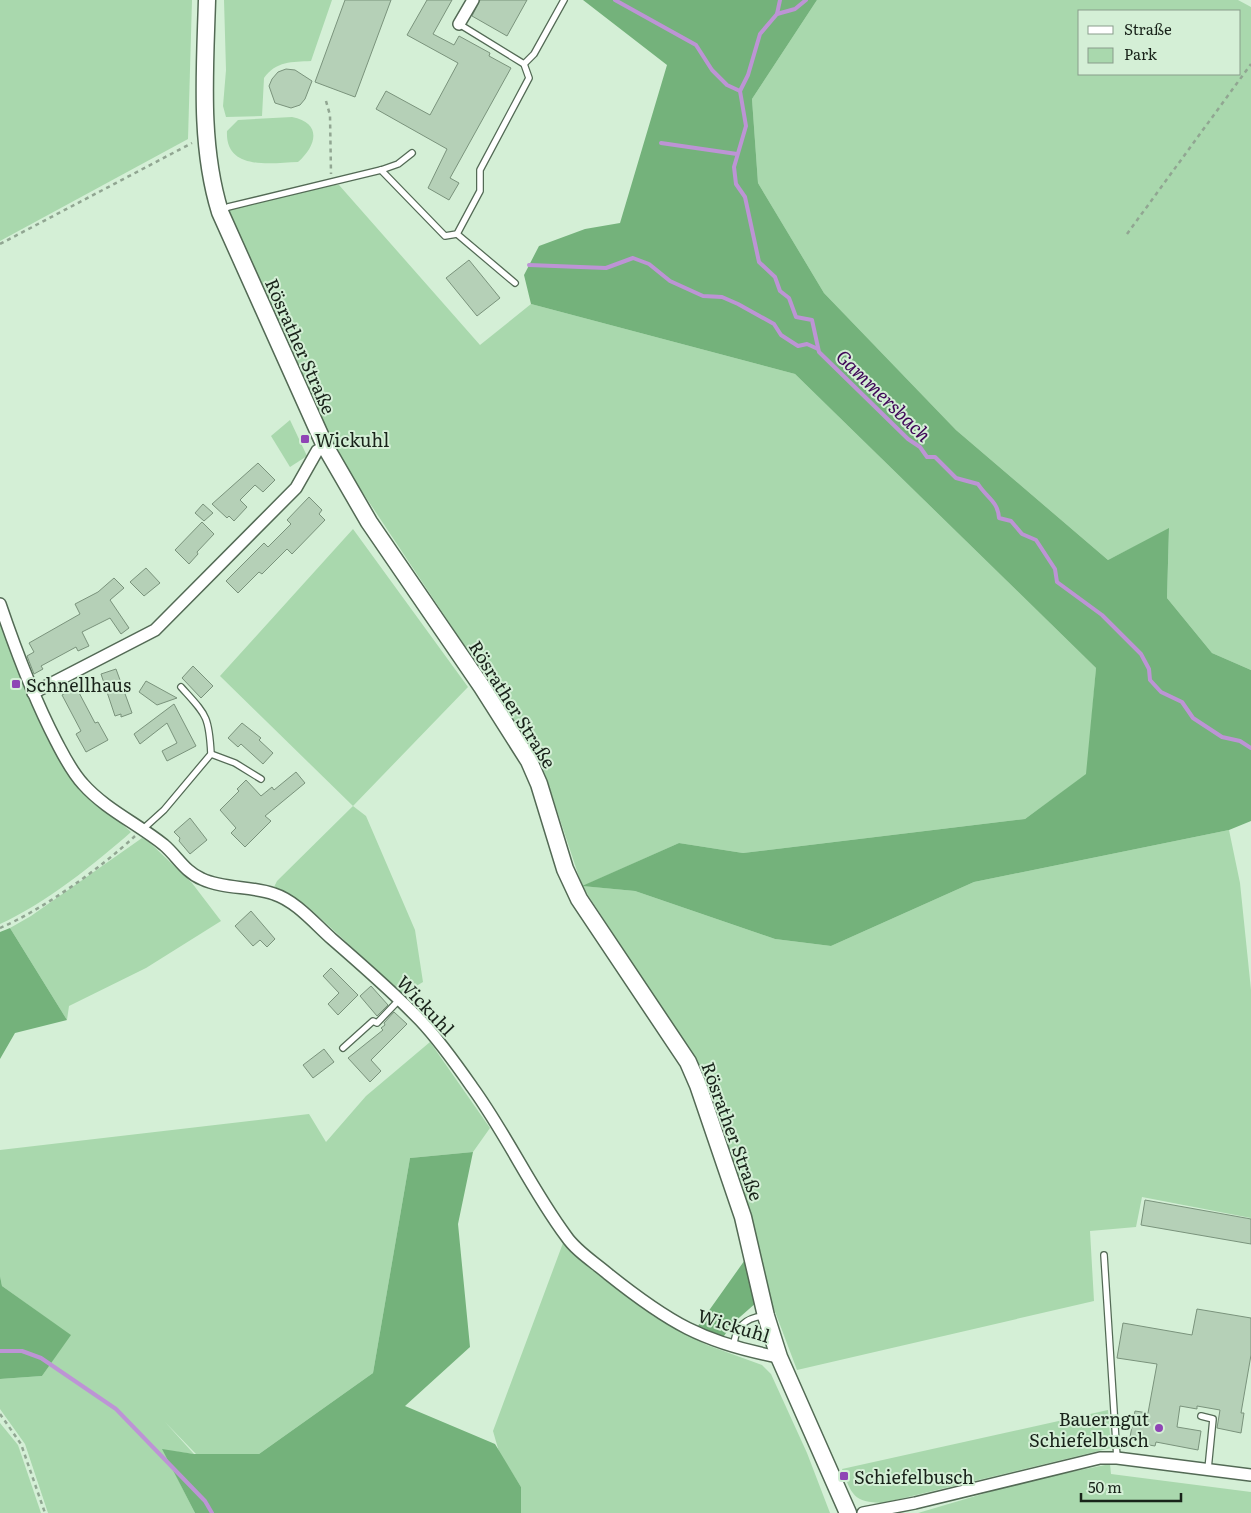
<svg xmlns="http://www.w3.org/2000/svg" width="1251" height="1513" viewBox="0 0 1251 1513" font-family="Literata,serif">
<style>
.green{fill:#a9d8ad;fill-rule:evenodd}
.forest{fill:#74b27b}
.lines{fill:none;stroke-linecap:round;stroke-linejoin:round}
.stream{stroke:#bd94d5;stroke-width:4}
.building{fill:#b5d0b7;stroke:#7a937c}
.lane-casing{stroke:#536a55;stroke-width:8}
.street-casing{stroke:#536a55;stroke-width:14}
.secondary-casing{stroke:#536a55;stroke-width:19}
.path{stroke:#91a692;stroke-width:2.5;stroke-dasharray:4 4;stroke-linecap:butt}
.lane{stroke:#fff;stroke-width:5.5}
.street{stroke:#fff;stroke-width:11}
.secondary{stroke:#fff;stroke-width:16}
.poi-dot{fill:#8f44b5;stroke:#d4efd6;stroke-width:2}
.labels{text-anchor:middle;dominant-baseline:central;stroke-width:4;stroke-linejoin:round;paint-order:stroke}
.street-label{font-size:18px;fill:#19231a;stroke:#d4efd6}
.poi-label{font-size:18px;fill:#19231a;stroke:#d4efd6;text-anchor:start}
.water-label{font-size:19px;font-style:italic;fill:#3f0657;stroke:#d4efd6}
</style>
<rect width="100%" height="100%" fill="#d4efd6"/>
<g class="green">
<polygon points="0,0 192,0 188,139 0,241"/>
<path d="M 224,0 L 332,0 L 311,61 C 292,62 276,61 264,78 L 262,116 L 226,117 L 223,106 L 226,70 Z"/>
<path d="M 817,0 L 1238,0 L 1251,7 L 1251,670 L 1212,653 L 1167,598 L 1169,529 L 1108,560 L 956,430 L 824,293 L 758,183 L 752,99 ZM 1080,11 L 1240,11 L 1240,74 L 1080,74 Z"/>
<path d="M 292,117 C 322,123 317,145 298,162 C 270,163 225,171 227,131 L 238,120 Z"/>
<polygon points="339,185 480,345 531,304 795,374 1096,668 1087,774 1025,819 743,853 679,843 583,886 635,891 775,939 831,946 974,882 1229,830 1240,883 1251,990 1251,1218 1142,1197 1136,1227 1090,1231 1094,1301 797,1370 768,1293 688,1048 582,886 540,759 351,475 328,433 263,294 228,207 316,186"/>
<polygon points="290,420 307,456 290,467 271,436"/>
<polygon points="353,529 468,687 353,806 366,816 415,930 423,982 403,994 306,905 274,887 277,881 353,806 220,676"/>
<path d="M 0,619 L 81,788 L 131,832 C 96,863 43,905 0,924 Z"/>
<polygon points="142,838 148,841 192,883 221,921 146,968 69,1006 67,1020 10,928 31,916"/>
<polygon points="430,1042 490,1128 473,1152 410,1158 373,1373 259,1454 196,1454 165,1422 194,1454 163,1450 195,1513 48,1513 25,1444 0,1409 0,1379 42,1376 70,1335 2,1286 0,1276 0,1150 309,1114 326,1142 366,1096"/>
<polygon points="563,1243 653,1316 707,1345 762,1365 771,1374 807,1453 830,1513 521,1513 521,1487 499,1452 493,1431"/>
<path d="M 1108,1410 L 1111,1448 L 883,1503 C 853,1502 852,1495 842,1469 Z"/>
<polygon points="0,1423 18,1445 41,1513 0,1513"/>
<polygon points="1110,1464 1111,1474 1251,1492 1251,1513 918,1513 1023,1482"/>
</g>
<g class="forest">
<polygon points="583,0 817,0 752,99 758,183 824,293 956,430 1108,560 1169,528 1167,598 1212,653 1251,670 1251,821 1229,830 974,882 831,946 775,939 635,891 582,886 679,843 743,853 1025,819 1086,774 1096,668 795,374 531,304 524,275 539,246 585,229 620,223 667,65"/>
<polygon points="10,928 67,1020 15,1033 0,1059 0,932"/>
<polygon points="473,1152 458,1224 470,1347 405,1406 495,1444 521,1487 521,1513 195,1513 162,1449 194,1454 259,1454 373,1373 410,1158"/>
<polygon points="747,1257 757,1302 732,1324 722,1339 698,1326"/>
<polygon points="0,1276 2,1286 71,1335 42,1376 0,1379"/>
</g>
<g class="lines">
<g class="stream">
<polyline points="615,0 696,45 712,70 727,85 740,91"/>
<path d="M 780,0 L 777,14 L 760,34 L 748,75 L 740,91 L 746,126 L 734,167 L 736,184 L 745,197 L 759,262 L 775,277 L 780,291 L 789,298 L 796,317 L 812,320 L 819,352 L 908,439 L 920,447 L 927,457 L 935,457 L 956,478 L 978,484 C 986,497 998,501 999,518 L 1011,521 L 1022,534 L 1036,540 L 1055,569 L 1057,582 L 1102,615 L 1141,654 L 1149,669 L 1150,680 L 1161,692 L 1182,702 L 1193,718 L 1222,737 L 1240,741 L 1251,748"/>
<polyline points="777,14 795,9 806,0"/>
<polyline points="661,143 737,154"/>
<polyline points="529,265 606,268 633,258 649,264 670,281 703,296 722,297 738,304 774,324 781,335 798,346 807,344 818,349"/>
<polyline points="0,1351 22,1351 41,1358 116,1409 205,1501 212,1513"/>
</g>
</g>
<g class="building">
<polygon points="345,0 391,0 355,97 315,82"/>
<polygon points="427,0 452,0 433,34 454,45 459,36 490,53 489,56 511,68 450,178 459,183 449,200 428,188 447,149 376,109 386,91 430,115 458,63 407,35"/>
<polygon points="480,0 527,0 507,36 472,16"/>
<polygon points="286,69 295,70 312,81 305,99 300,105 291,108 275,103 269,86 272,79 278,72"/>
<polygon points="469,260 500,298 477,316 446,278"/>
<polygon points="258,463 275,480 263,492 255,485 240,500 247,507 234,521 229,516 227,518 212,504"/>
<polygon points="309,497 322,510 319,514 325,520 292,554 287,549 262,574 259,572 238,593 226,581 264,543 268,547 291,524 287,520"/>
<polygon points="203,504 213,513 204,521 195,513"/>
<polygon points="202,522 214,534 197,552 198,554 189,564 175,550"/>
<polygon points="146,568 160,583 144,596 130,582"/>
<polygon points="114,578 124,588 110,600 129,628 121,634 110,618 82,632 89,646 78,651 76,647 41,666 43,669 34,674 27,656 34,652 29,643 80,614 75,604 98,592"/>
<polygon points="193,666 213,686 201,698 182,678"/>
<polygon points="116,669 132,713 121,717 121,714 115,716 101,674"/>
<polygon points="146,681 177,698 157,705 139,692"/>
<polygon points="76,687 95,723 98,722 108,740 86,752 76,734 81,731 62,695"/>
<polygon points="174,704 196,746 167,761 162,751 177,743 167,723 140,744 134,734"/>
<polygon points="242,723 261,738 259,740 273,753 263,764 241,744 238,747 228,738"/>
<polygon points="296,772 305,783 265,816 271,821 245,847 231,833 236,828 220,810 239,791 237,789 246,780 261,796 272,787 274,790"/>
<polygon points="190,818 207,840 190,854 179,841 180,838 174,832"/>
<polygon points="251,911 275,939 267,947 260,940 253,946 235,926"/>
<polygon points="331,968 358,995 338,1015 328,1004 339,993 323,976"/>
<polygon points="371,986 388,1005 377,1016 360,996"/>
<polygon points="394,1012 407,1024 371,1060 381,1071 370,1082 348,1058 383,1030 381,1028 385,1025 384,1023"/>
<polygon points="324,1049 334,1062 313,1078 303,1065"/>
<polygon points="1145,1200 1251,1219 1251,1244 1141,1225"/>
<polygon points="1197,1309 1251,1318 1251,1355 1241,1413 1244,1413 1241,1433 1217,1428 1220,1410 1197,1406 1197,1409 1180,1406 1177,1427 1201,1431 1198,1450 1156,1442 1155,1446 1143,1444 1143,1440 1130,1437 1135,1411 1148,1413 1157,1364 1117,1358 1123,1323 1192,1335"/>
</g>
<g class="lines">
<g class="lane-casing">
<g id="lane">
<polyline points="524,64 534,54 564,0"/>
<polyline points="381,170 445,236 457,234 480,191 480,170 529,78 524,64 459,24"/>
<polyline points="222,211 228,207 381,170 398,164 412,153"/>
<polyline points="457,234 515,283"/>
<polyline points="211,754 235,763 261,779"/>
<path d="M 143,829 L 164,810 L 211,754 C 209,715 206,715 181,687"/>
<polyline points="343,1048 373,1021 377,1023 399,1000"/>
<polyline points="1104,1255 1117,1458"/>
<path d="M 734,1347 C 734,1328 745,1318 763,1316"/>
<polyline points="1201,1416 1213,1419 1208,1469"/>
</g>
</g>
<g class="street-casing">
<g id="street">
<polyline points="459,24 473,0"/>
<path d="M 0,604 C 16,651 33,697 56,741 C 64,756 71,771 83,784 C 105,809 138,824 164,845 C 177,856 185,872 202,879 C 223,889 252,886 274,894 C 296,901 315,924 332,939 C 362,965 392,991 420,1020 C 439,1040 456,1064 472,1087 C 507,1135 531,1189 566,1236 C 576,1251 594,1262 608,1274 C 668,1322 703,1343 779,1357"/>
<polyline points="33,693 155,630 296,488 317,451 325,446"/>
<polyline points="863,1513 915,1503 1100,1458 1117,1458 1251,1475"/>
</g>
</g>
<g class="secondary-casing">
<path id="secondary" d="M 207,0 C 205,70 199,144 220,212 L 325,446 L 369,522 L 482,687 L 529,761 L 539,784 L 565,869 L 579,899 L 688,1062 L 698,1085 L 743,1217 L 766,1316 L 779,1357 L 848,1513"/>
</g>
<g class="path">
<polyline points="326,101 330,115 331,174"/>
<polyline points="1127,234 1251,64"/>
<polyline points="0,244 192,143"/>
<path d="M 0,928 C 42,910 101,868 135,836"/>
<polyline points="0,1414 21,1444 45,1513"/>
</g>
<use href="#lane" class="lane"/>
<use href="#street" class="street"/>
<use href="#secondary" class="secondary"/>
</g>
<g class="poi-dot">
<rect x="300" y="434" width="10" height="10" rx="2.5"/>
<rect x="11" y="679" width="10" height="10" rx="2.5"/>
<circle cx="1159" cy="1428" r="5"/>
<rect x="839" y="1471" width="10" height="10" rx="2.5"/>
</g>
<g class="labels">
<g class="street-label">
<text transform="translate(301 346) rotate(66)">Rösrather Straße</text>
<text transform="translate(513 704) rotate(58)">Rösrather Straße</text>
<text transform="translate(426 1005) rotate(47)">Wickuhl</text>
<text transform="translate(733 1131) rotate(70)">Rösrather Straße</text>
<text transform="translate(734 1325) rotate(17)">Wickuhl</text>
</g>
<g class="poi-label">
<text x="315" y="439">Wickuhl</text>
<text x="26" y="684">Schnellhaus</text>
<text x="1149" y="1418" text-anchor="end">Bauerngut<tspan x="1149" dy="21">Schiefelbusch</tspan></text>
<text x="854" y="1476">Schiefelbusch</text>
</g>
<g class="water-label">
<text transform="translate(884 395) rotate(44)">Gammersbach</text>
</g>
</g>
<rect x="1078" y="10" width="162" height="65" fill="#d4efd6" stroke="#899d8b"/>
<rect x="1088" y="26" width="25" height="8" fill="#ffffff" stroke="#899d8b"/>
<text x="1124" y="35" font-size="15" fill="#19231a">Straße</text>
<rect x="1088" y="48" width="25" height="15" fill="#a9d8ad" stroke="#899d8b"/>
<text x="1124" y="60" font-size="15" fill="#19231a">Park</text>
<path d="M1081 1493v8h100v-8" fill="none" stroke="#19231a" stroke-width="2.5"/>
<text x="1088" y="1493" font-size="15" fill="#19231a" stroke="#d4efd6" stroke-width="4" paint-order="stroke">50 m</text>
</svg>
